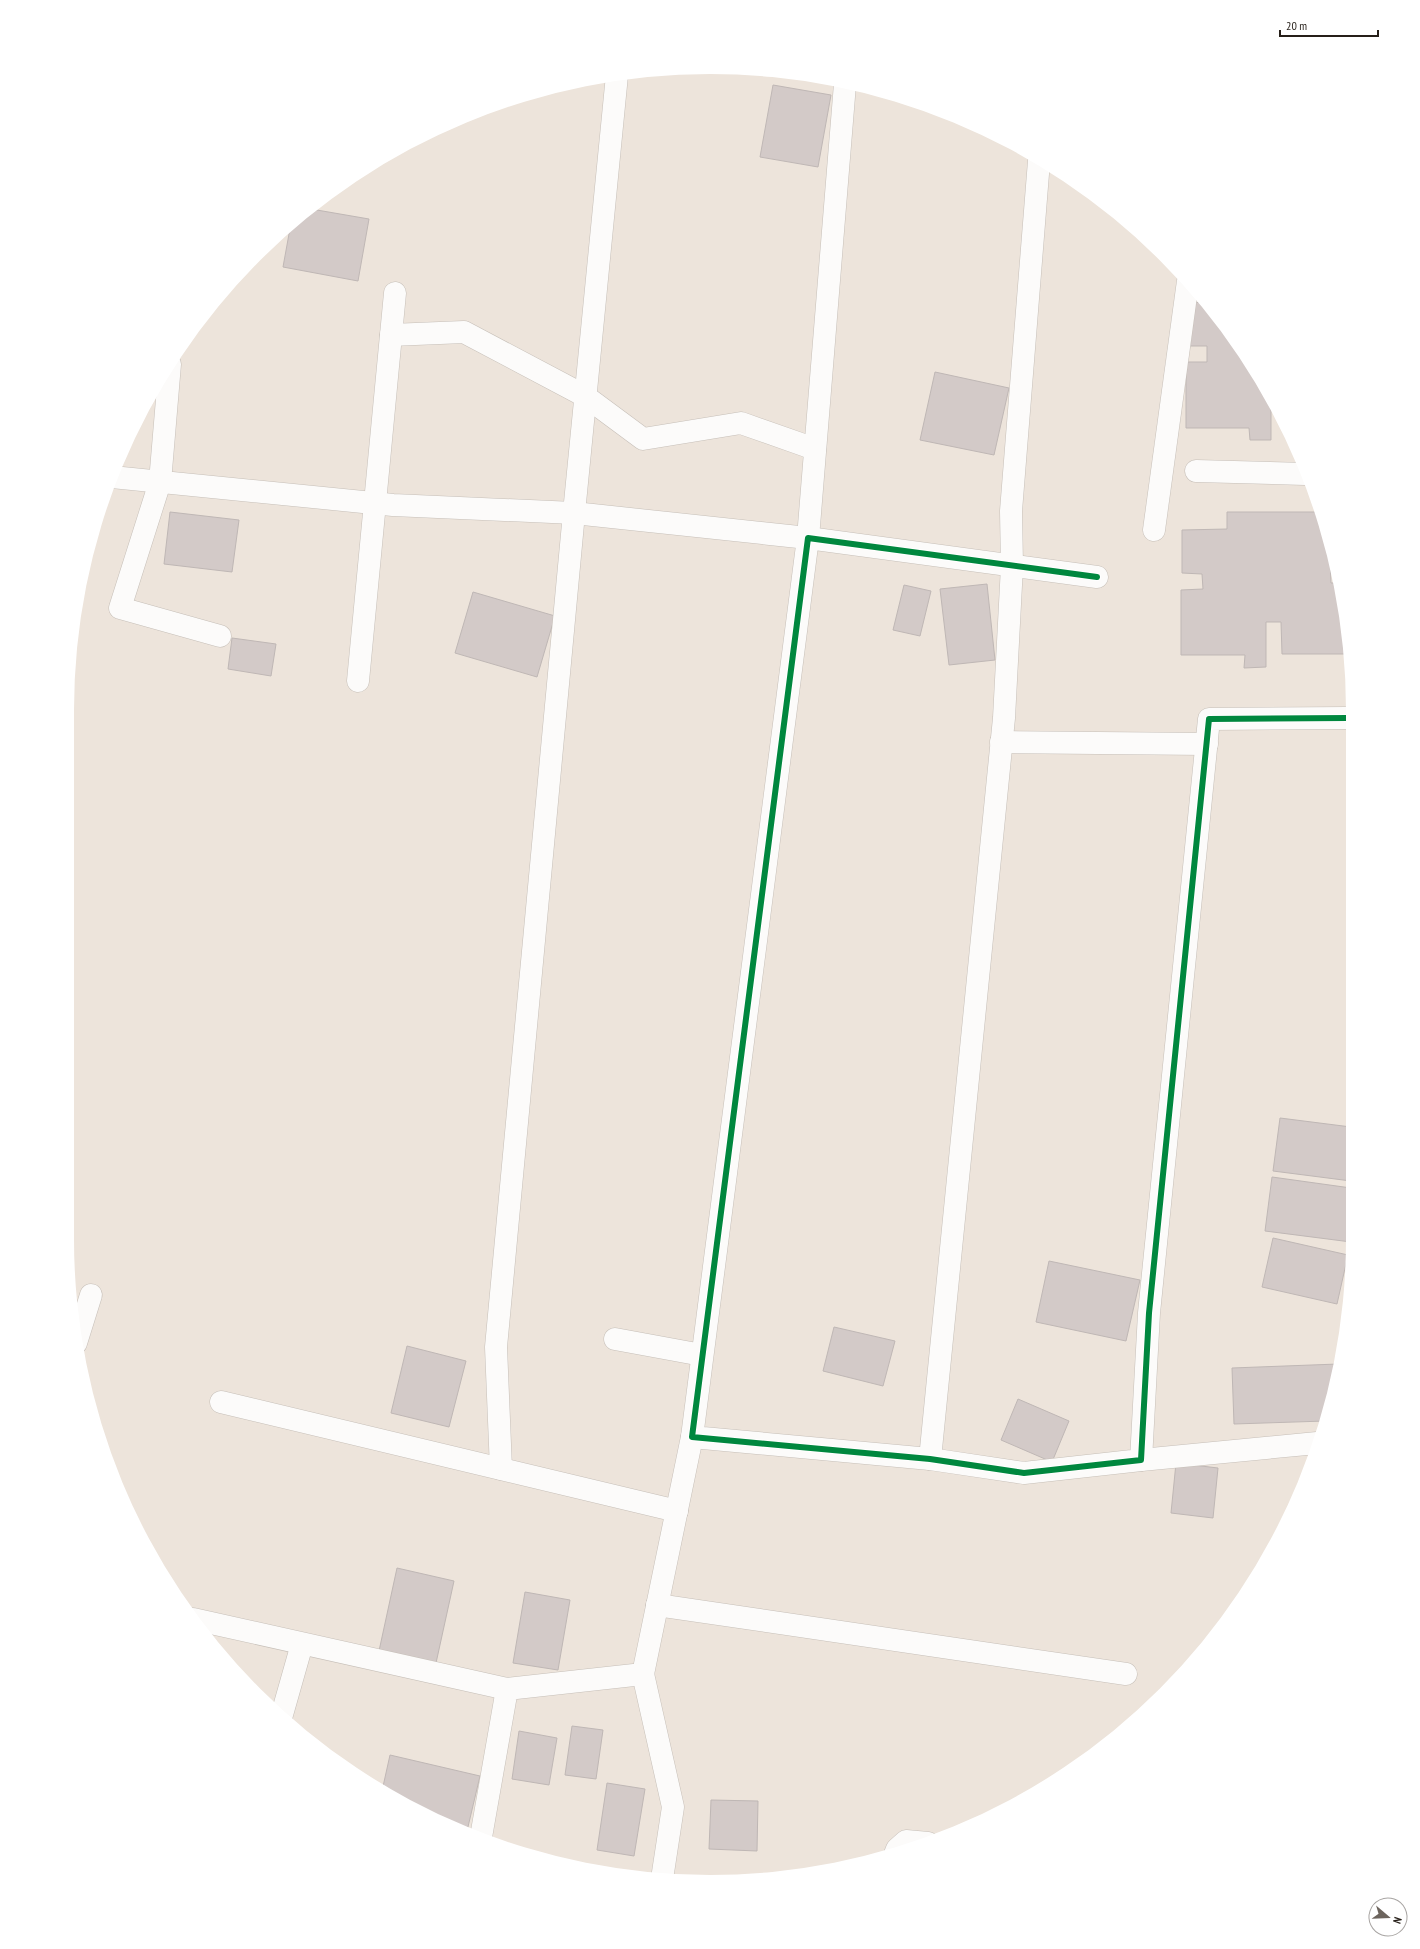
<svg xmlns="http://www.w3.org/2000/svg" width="1420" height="1949" viewBox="0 0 1420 1949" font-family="'PT Sans Narrow',sans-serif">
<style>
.building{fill:#d3cac8;stroke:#bfb7b5}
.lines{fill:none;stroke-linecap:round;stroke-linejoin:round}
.street-casing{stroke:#c6bfb8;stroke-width:23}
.street{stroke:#fcfbfa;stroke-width:22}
.cycleway-casing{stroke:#fff;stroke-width:8}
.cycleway{stroke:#00873e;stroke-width:6}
</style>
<rect width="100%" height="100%" fill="#ede4db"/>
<g class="building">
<polygon points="773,85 831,95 818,167 760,157"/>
<polygon points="311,209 369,219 358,281 283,267 291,223"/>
<polygon points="1206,302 1245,353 1271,398 1271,440 1250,440 1249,428 1186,428 1186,362 1207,362 1207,346 1186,346 1186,303"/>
<polygon points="935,372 1009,388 994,455 920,440"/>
<polygon points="170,512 239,520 232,572 164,564"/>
<polygon points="1227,512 1319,512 1331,543 1334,558 1330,558 1331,583 1339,583 1347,626 1348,654 1282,654 1281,622 1266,622 1266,667 1244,668 1245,655 1181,655 1181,590 1203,589 1202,574 1182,573 1182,530 1227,529"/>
<polygon points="987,584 995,660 949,665 940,589"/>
<polygon points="904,585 931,591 920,636 893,630"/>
<polygon points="473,592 555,616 537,677 455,653"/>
<polygon points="232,638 276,644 271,676 228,669"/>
<polygon points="1280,1118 1351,1127 1351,1181 1273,1171"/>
<polygon points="1272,1177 1351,1188 1351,1242 1265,1231"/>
<polygon points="1273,1238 1348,1255 1337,1304 1262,1287"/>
<polygon points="1049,1261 1140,1280 1126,1341 1036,1322"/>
<polygon points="834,1327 895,1341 883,1386 823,1371"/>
<polygon points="407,1346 466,1361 449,1427 391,1413"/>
<polygon points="1338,1364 1331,1405 1325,1421 1234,1424 1232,1368"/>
<polygon points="1018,1399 1069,1421 1052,1462 1001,1440"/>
<polygon points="1176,1463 1218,1468 1213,1518 1171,1513"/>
<polygon points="397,1568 454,1581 436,1663 379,1651"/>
<polygon points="525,1592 570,1600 558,1670 513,1663"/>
<polygon points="572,1726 603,1730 596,1779 565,1775"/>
<polygon points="519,1731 557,1738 549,1785 512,1779"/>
<polygon points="390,1755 480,1776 467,1831 426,1816 382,1791"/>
<polygon points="607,1783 645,1789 634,1856 597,1850"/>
<polygon points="711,1800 758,1801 757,1851 709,1849"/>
<polygon points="593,1868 636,1874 636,1877 593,1870"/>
</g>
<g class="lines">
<g class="street-casing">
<g id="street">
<polyline points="617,75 574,513 808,538 845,84"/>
<polyline points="391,335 464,332 585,396 643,439 741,423 815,449"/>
<polyline points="170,364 160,482 120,608 220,636"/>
<polyline points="1196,471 1305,474"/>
<polyline points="112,477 393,505 574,513 496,1347 501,1469"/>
<polyline points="1154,530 1188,281"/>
<polyline points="1097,577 808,538 692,1437 930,1459 1024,1473 1141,1460 1149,1313 1209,719 1348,718"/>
<polyline points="358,681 395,293"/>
<polyline points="1001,742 1207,744"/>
<polyline points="615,1339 702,1355"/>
<polyline points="76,1343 91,1295"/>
<polyline points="221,1402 677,1511"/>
<polyline points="930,1459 1004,718 1012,566 1011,511 1039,161"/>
<polyline points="1141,1460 1317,1443"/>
<polyline points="657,1605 1126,1674"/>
<polyline points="193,1619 507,1689"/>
<polyline points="643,1674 673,1807 662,1879"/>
<polyline points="281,1718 302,1644"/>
<polyline points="481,1837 507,1689 643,1674 692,1437"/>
<polyline points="895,1854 897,1849 906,1841 928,1843"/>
</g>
</g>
<use href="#street" class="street"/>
<g class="cycleway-casing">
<polyline id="cycleway" points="1097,577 808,538 692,1437 930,1459 1024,1473 1141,1460 1149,1313 1209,719 1348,718"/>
</g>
<use href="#cycleway" class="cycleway"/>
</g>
<path d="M0 0H1420V1949H0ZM710 74H710A636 636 0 0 1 1346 710V1239A636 636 0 0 1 710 1875H710A636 636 0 0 1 74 1239V710A636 636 0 0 1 710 74Z" fill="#fff" fill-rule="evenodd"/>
<g transform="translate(1388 1917) rotate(109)"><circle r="19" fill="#ffffff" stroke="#a8a5a3"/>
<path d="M0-3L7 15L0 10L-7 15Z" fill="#6c645d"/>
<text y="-6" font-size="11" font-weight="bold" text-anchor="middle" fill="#261f19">N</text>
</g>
<path d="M1280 30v6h98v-6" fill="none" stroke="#261f19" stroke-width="2"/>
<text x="1286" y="30" font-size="12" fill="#261f19" stroke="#ffffff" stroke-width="3" paint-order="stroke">20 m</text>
</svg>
